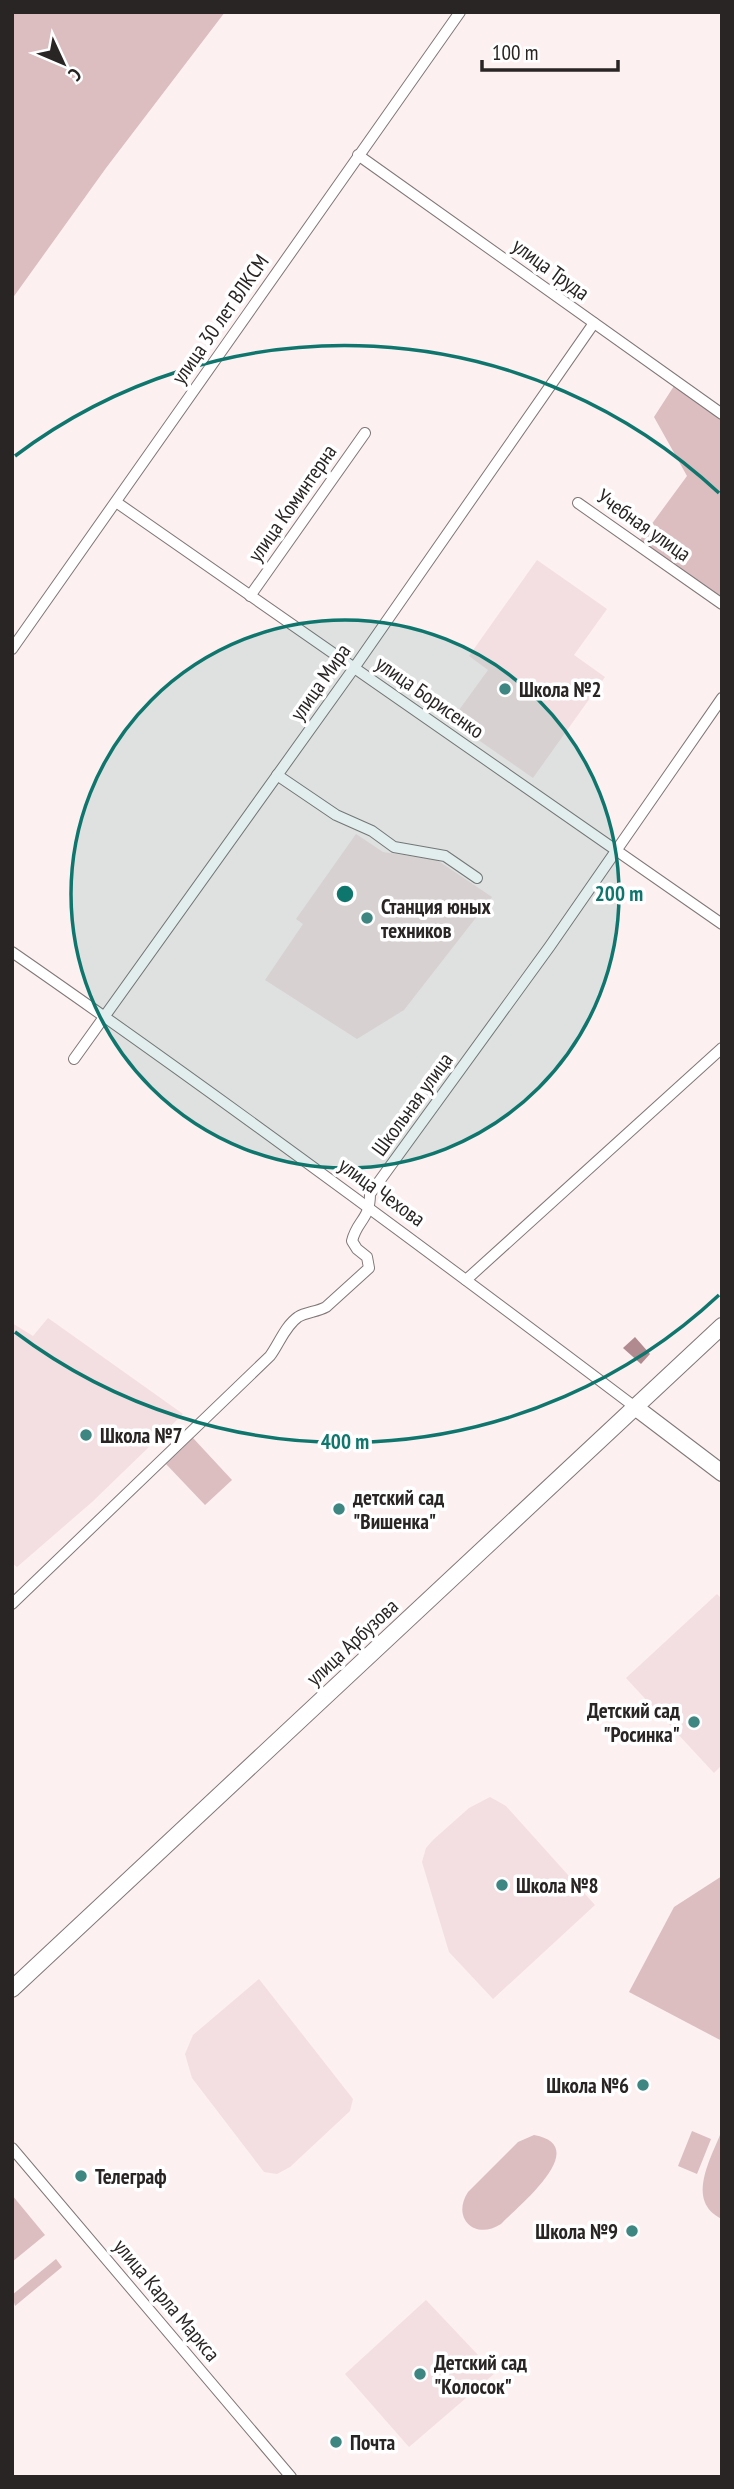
<svg xmlns="http://www.w3.org/2000/svg" width="734" height="2489" viewBox="0 0 734 2489" font-family="'PT Sans Narrow',sans-serif">
<style>
.built{fill:#f3dfe1}
.green{fill:#dcbec1}
.water{fill:#b08a8e}
.lines{fill:none;stroke-linecap:round;stroke-linejoin:round}
.street-casing{stroke:#817778;stroke-width:12}
.secondary-casing{stroke:#817778;stroke-width:18}
.street{stroke:#fff;stroke-width:10}
.secondary{stroke:#fff;stroke-width:16}
.ring{fill:none;stroke:#0f766e;stroke-width:3.5}
.poi-dot{fill:#3e8682;stroke:#fff;stroke-width:2.5}
.labels{text-anchor:middle;dominant-baseline:central;stroke-width:7;stroke-linejoin:round;paint-order:stroke}
.street-label{font-size:21px;fill:#292525;stroke:#fff}
.poi-label{font-size:21px;font-weight:bold;fill:#292525;stroke:#fff;text-anchor:start}
.centre{fill:#0f766e;stroke:#fff;stroke-width:3.5}
.ring-label{font-size:21px;text-anchor:middle;font-weight:bold;fill:#0f766e;stroke:#fff;stroke-width:7;stroke-linejoin:round;paint-order:stroke}
</style>
<rect width="100%" height="100%" fill="#fcf0f1"/>
<g class="built">
<polygon points="537,560 607,609 574,655 605,677 533,778 451,721 488,670 469,656"/>
<polygon points="356,834 383,852 437,860 492,897 404,1010 357,1039 265,980 303,924 296,919"/>
<polygon points="48,1318 183,1414 92,1502 17,1567 12,1563 12,1323 33,1336"/>
<polygon points="717,1594 722,1599 722,1765 714,1773 626,1678"/>
<polygon points="490,1797 506,1806 595,1905 493,1999 449,1952 422,1862 426,1848 433,1840 469,1808"/>
<polygon points="259,1979 353,2099 350,2111 290,2167 277,2174 264,2172 192,2078 185,2054 193,2035"/>
<polygon points="426,2300 495,2373 409,2447 345,2374"/>
</g>
<g class="green">
<polygon points="12,12 225,12 106,168 12,299"/>
<polygon points="674,386 722,420 722,598 640,540 687,476 654,417"/>
<polygon points="193,1438 232,1480 205,1505 166,1464"/>
<polygon points="722,1876 722,2041 629,1992 674,1907"/>
<path d="M 722,2130 L 722,2219 C 685,2201 711,2159 722,2130 Z"/>
<polygon points="692,2131 711,2139 697,2174 678,2166"/>
<path d="M 534,2135 C 594,2146 517,2207 501,2224 C 475,2241 451,2218 468,2192 L 518,2142 Z"/>
<polygon points="12,2195 45,2235 12,2262"/>
<polygon points="56,2259 62,2267 15,2306 12,2295"/>
</g>
<polygon class="water" points="635,1337 650,1354 641,1364 623,1348"/>
<g class="lines">
<g class="street-casing">
<g id="street">
<polyline points="358,155 722,414"/>
<polyline points="116,502 722,924"/>
<polyline points="578,503 722,604"/>
<polyline points="250,596 365,433"/>
<polyline points="12,649 460,12"/>
<polyline points="277,775 336,815 372,831 394,847 445,856 477,878"/>
<path d="M 12,952 C 224,1099 430,1252 635,1407"/>
<polyline points="74,1059 354,668 594,323"/>
<polyline points="466,1280 722,1048"/>
<path d="M 12,1604 L 270,1356 C 279,1344 285,1326 298,1317 C 306,1312 317,1312 326,1307 L 369,1268 L 367,1257 L 357,1249 L 352,1241 C 357,1220 370,1220 370,1194 L 550,946 L 722,698"/>
<polyline points="12,2148 291,2477"/>
</g>
</g>
<g class="secondary-casing">
<g id="secondary">
<polyline points="635,1407 722,1473"/>
<polyline points="12,1989 722,1326"/>
</g>
</g>
<use href="#street" class="street"/>
<use href="#secondary" class="secondary"/>
</g>
<circle cx="345" cy="894" r="274" fill="#0f766e" fill-opacity=".12"/>
<g class="ring">
<circle cx="345" cy="894" r="274"/>
<path d="M719 1295A548 548 0 0 1 15 1332M15 456A548 548 0 0 1 719 493"/>
</g>
<g class="poi-dot">
<circle cx="505" cy="689" r="7"/>
<circle cx="367" cy="918" r="7"/>
<circle cx="86" cy="1435" r="7"/>
<circle cx="339" cy="1509" r="7"/>
<circle cx="694" cy="1722" r="7"/>
<circle cx="502" cy="1885" r="7"/>
<circle cx="643" cy="2085" r="7"/>
<circle cx="81" cy="2176" r="7"/>
<circle cx="632" cy="2231" r="7"/>
<circle cx="420" cy="2374" r="7"/>
<circle cx="336" cy="2442" r="7"/>
</g>
<g class="labels">
<g class="street-label">
<text transform="translate(551 269) rotate(36)">улица Труда</text>
<text transform="translate(220 319) rotate(-55)">улица 30 лет ВЛКСМ</text>
<text transform="translate(292 503) rotate(-55)">улица Коминтерна</text>
<text transform="translate(644 525) rotate(35)">Учебная улица</text>
<text transform="translate(320 682) rotate(-55)">улица Мира</text>
<text transform="translate(430 697) rotate(35)">улица Борисенко</text>
<text transform="translate(412 1104) rotate(-54)">Школьная улица</text>
<text transform="translate(382 1192) rotate(36)">улица Чехова</text>
<text transform="translate(352 1642) rotate(-43)">улица Арбузова</text>
<text transform="translate(167 2300) rotate(50)">улица Карла Маркса</text>
</g>
<g class="poi-label">
<text x="519" y="689">Школа №2</text>
<text x="381" y="906">Станция юных<tspan x="381" dy="24">техников</tspan></text>
<text x="100" y="1435">Школа №7</text>
<text x="353" y="1497">детский сад<tspan x="353" dy="24">"Вишенка"</tspan></text>
<text x="680" y="1710" text-anchor="end">Детский сад<tspan x="680" dy="24">"Росинка"</tspan></text>
<text x="516" y="1885">Школа №8</text>
<text x="629" y="2085" text-anchor="end">Школа №6</text>
<text x="95" y="2176">Телеграф</text>
<text x="618" y="2231" text-anchor="end">Школа №9</text>
<text x="434" y="2362">Детский сад<tspan x="434" dy="24">"Колосок"</tspan></text>
<text x="350" y="2442">Почта</text>
</g>
</g>
<circle cx="345" cy="894" r="10" class="centre"/>
<g class="ring-label">
<text x="619" y="901">200 m</text>
<text x="345" y="1449">400 m</text>
</g>
<rect width="734" height="2489" fill="none" stroke="#292525" stroke-width="28"/>
<g transform="translate(63 63) rotate(134)" stroke="#ffffff" stroke-width="5" paint-order="stroke">
<path d="M0-5L12 26L0 18L-12 26Z" fill="#292525"/>
<text y="-10" font-size="19" font-weight="bold" text-anchor="middle" fill="#292525">С</text>
</g>
<path d="M482 60v10h136v-10" fill="none" stroke="#292525" stroke-width="3.5"/>
<text x="492" y="60" font-size="21" fill="#292525" stroke="#ffffff" stroke-width="5" paint-order="stroke">100 m</text>
</svg>
